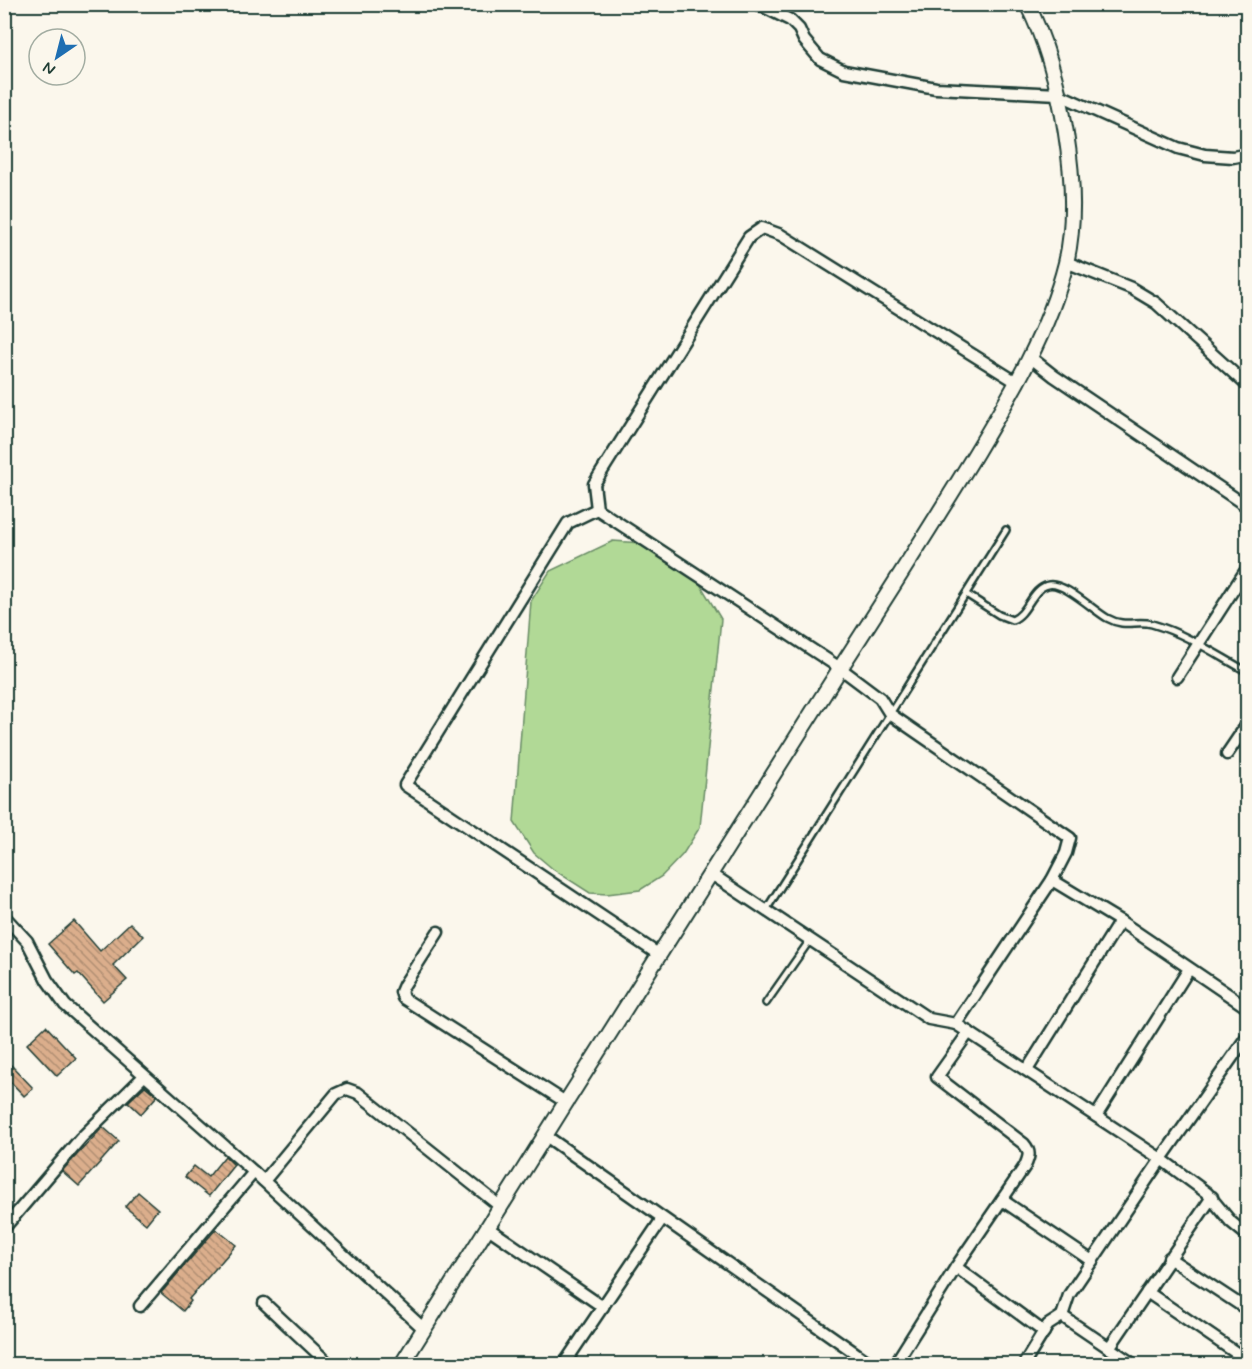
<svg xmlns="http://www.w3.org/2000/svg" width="1252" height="1369" viewBox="0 0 1252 1369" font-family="Mynerve,sans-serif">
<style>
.green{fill:#b1d996;stroke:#688b65;stroke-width:1.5}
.building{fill:url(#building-back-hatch);stroke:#1f3d34;stroke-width:1.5}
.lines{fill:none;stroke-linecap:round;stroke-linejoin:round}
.service-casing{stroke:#1f3d34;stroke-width:10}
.minor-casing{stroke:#1f3d34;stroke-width:15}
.tertiary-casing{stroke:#1f3d34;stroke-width:18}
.service{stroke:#fbf7ec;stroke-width:5}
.minor{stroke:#fbf7ec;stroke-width:10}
.tertiary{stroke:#fbf7ec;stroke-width:14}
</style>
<defs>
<pattern id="building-back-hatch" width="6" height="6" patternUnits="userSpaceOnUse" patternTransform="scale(1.5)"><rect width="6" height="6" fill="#dbae8c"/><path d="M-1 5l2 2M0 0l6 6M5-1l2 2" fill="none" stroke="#b18f73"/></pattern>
</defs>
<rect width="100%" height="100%" fill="#fbf7ec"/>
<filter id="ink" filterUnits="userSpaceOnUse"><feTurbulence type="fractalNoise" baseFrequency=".0167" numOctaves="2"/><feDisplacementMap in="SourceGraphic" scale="12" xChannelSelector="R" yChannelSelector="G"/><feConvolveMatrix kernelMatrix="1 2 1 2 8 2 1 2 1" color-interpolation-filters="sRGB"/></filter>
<g filter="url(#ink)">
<polygon class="green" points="613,541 642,543 700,584 721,619 700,827 683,854 662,876 640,890 607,894 590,893 554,870 534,853 514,822 531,601 550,571"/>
<g class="building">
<polygon points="74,921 100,951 130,923 143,936 113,965 127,980 103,1001 78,973 75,975 48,944"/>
<polygon points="46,1026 76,1058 57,1076 27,1044"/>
<polygon points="11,1065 33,1088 24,1096 4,1075 4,1072"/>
<polygon points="145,1086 157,1096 141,1114 128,1102"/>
<polygon points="103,1127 119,1141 79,1186 62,1171"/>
<polygon points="225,1156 234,1165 209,1196 185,1177 194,1166 208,1177"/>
<polygon points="138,1192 158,1209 146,1224 125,1207"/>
<polygon points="216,1229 236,1245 189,1299 191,1301 183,1311 161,1293"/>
</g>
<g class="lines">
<g class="service-casing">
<g id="service">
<path d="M 966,594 L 999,615 L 1012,620 C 1028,614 1031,589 1048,585 C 1063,581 1093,610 1107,618 C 1125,628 1136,620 1152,624 C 1187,634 1217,655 1248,672"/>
<polyline points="766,910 1006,530"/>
<polyline points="766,1003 810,940"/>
</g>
</g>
<g class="minor-casing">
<g id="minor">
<polyline points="758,4 790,20 799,29 804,40 820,59 844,71 936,88 1058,94 1178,148 1205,155 1233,157 1248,154"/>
<polyline points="1066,262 1131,288 1156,303 1248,386"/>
<polyline points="1030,357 1054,376 1248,507"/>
<polyline points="597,509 568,523 405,785 658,954"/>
<polyline points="1177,677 1248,567"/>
<polyline points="1227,754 1248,723"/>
<polyline points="710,873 929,1019 956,1024 1161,1159 1248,1035"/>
<polyline points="1052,880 1120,921 1248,1008"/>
<polyline points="4,916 27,941 47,980 65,1005 254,1172 424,1329"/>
<polyline points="438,932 404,985 401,992 403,998 567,1103"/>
<polyline points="956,1024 1052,880 1066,853 1070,838 890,714 880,698 840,668 597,509 594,484 749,237 762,228 781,235 1018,383"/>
<polyline points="1027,1070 1120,921"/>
<polyline points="1096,1116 1189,969"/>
<polyline points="546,1136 871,1364"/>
<polyline points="264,1181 336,1094 347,1089 358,1093 501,1207"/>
<polyline points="1002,1200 1092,1261"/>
<polyline points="4,1228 81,1138 144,1076"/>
<polyline points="488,1228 603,1307"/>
<polyline points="1169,1258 1248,1310"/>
<polyline points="956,1267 1044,1332"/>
<polyline points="1147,1292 1248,1361"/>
<polyline points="264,1303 329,1364"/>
<polyline points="140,1306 254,1172"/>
<polyline points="1109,1348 1212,1197"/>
<polyline points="564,1364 662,1219"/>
<path d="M 895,1364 L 956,1267 L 1025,1166 C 1029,1157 1031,1152 1024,1144 L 937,1077 L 969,1032"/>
<polyline points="1024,1364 1048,1325 1062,1316"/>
<polyline points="1133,1364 1062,1316 1069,1295 1161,1159 1207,1193 1231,1222 1248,1236"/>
</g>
</g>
<g class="tertiary-casing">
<path id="tertiary" d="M 402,1364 C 548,1130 695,897 843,664 C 888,594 933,524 976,453 C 1012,393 1049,331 1066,263 C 1083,190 1061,70 1027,4"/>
</g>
<use href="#service" class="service"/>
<use href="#minor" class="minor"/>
<use href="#tertiary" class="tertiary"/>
</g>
</g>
<rect width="1252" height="1369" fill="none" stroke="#fbf7ec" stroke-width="24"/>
<rect x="12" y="12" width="1228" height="1345" fill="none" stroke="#1f3d34" stroke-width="2" filter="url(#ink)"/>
<g transform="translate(57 57) rotate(215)"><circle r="28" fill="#fbf7ec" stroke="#a3ada2" stroke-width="1.5"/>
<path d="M0-4.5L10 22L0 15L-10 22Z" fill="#1f6fb2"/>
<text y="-9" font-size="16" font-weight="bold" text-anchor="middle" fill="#1f3d34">N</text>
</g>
</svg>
